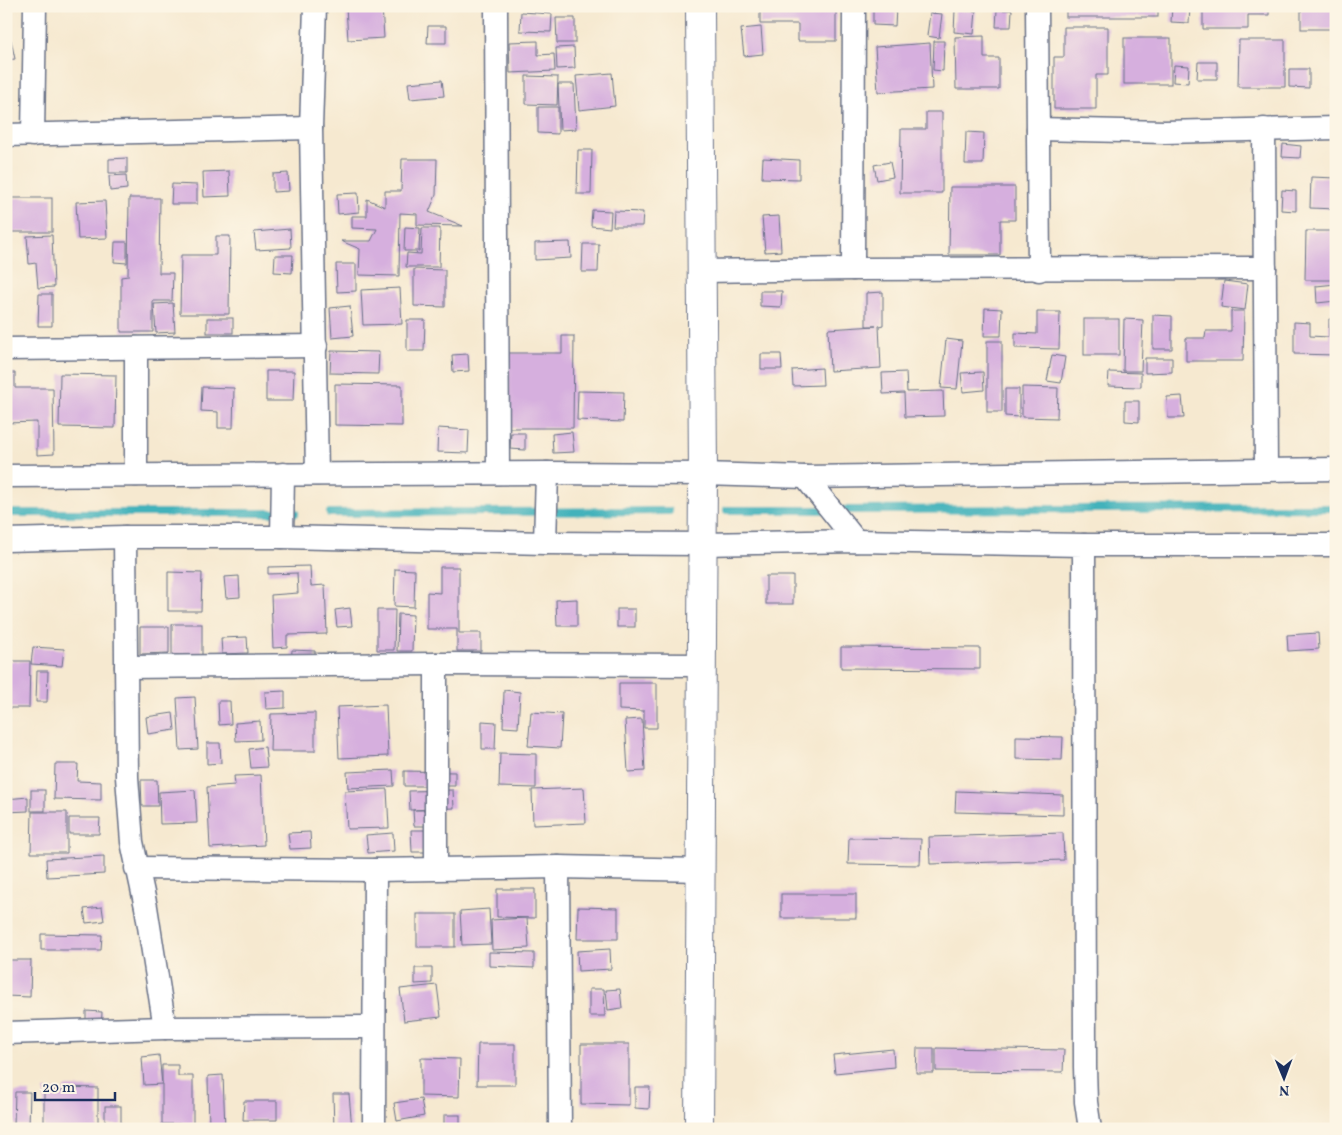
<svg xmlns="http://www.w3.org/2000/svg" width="1342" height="1135" viewBox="0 0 1342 1135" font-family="Vollkorn,serif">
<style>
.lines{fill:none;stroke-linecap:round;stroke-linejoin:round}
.stream{stroke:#42b2bb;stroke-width:8}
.building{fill:#d6afde}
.minor-casing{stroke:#687086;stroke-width:25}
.tertiary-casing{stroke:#687086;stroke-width:30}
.minor{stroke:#fff;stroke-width:22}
.tertiary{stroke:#fff;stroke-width:28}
</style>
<rect width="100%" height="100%" fill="#fcf5e5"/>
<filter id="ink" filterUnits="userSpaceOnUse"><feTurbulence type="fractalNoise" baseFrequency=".02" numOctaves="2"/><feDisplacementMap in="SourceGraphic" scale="10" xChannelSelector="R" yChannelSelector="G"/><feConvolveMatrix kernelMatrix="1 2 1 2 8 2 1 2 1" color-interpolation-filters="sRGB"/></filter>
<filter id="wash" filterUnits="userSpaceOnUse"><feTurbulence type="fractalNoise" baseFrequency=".0096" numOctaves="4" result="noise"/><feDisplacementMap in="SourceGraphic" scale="20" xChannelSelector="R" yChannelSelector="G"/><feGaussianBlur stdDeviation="1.12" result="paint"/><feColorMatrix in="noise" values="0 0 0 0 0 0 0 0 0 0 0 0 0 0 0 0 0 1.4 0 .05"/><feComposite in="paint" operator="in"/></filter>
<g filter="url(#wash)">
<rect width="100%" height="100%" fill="#f6e9d0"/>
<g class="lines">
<g class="stream">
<polyline points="727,510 825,510"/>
<polyline points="837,510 1336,508"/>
<polyline points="6,513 295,513"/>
<polyline points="330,513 669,511"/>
</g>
</g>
<g id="blocks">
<g class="building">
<polygon points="346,6 382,6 384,38 348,40"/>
<polygon points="760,6 836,6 836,41 798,41 798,24 760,24"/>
<rect x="1066" y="6" width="92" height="11"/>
<polygon points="1172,6 1190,7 1189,23 1171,22"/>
<polygon points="1239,6 1269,6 1269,15 1248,15 1248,29 1203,29 1203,7"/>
<polygon points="873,7 896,8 895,26 873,25"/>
<rect x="1301" y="9" width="35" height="20"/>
<polygon points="955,10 976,11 974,34 954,32"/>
<polygon points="997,10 1012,10 1011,27 996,27"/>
<polygon points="521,12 552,14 551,32 520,31"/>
<polygon points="930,13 942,14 939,38 927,36"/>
<polygon points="556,18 575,18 575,43 557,43"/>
<polygon points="428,26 446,26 446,43 427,43"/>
<polygon points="761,27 763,54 744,56 741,29"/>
<polygon points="1064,27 1108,27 1108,75 1096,75 1096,109 1054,109 1054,57 1064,57"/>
<polygon points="984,36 984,58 999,58 999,89 956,89 955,37"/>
<rect x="1124" y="38" width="47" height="46"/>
<polygon points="6,40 11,40 15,59 6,60"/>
<polygon points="1239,40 1285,40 1285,87 1238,87"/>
<polygon points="538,41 538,55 554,54 555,71 510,73 509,42"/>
<polygon points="934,41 944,41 943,71 933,70"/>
<polygon points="930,43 932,89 878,92 875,47"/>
<polygon points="574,47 575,68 557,69 556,48"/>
<polygon points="1198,62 1217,62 1217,79 1197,79"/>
<polygon points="1174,65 1189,66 1188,83 1173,82"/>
<polygon points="1289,69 1309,69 1309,88 1289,87"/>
<polygon points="612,73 615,106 579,110 576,76"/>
<polygon points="526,76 558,77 557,105 526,104"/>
<polygon points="442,80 444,96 410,99 408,83"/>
<polygon points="558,84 574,84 576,129 560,130"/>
<polygon points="538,107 558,107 558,134 538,133"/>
<polygon points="926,112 942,112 942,193 900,193 901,129 926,129"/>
<polygon points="966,132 984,133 983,164 965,164"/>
<polygon points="1283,144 1301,146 1300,158 1282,157"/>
<polygon points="578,150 592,150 591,194 577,194"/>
<polygon points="127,158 127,173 109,173 109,159"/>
<polygon points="763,158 799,160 799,179 762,178"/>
<polygon points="402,159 437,159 436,195 429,212 463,226 417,225 417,214 400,213 399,276 359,275 360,249 341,241 371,241 377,229 352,228 352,216 367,216 367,199 385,207 385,191 401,191"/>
<polygon points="890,162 893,177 877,180 874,165"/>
<polygon points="229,171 230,196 204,197 203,172"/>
<polygon points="288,173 289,191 273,192 273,174"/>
<polygon points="126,175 127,189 110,191 109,176"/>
<polygon points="1311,177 1336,178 1336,209 1310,208"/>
<polygon points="172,184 197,185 197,204 171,204"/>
<polygon points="950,187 1015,187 1015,220 1000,220 1000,255 949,255"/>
<polygon points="1282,190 1296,191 1296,211 1281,210"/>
<polygon points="358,193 359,212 338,214 337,194"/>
<rect x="6" y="198" width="46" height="34"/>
<polygon points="129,198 160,198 159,273 173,273 172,301 153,301 153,332 121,332 121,277 128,276"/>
<polygon points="105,201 107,238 78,239 76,202"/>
<polygon points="592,210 611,211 610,228 591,226"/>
<polygon points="614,211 643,212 642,226 613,226"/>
<polygon points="779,216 781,251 765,252 762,217"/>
<polygon points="405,227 420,228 419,251 404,251"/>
<polygon points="422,228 440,228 439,267 406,267 407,253 421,254"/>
<polygon points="290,229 291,248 256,250 254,232"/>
<polygon points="1306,231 1336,231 1336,280 1305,280"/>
<polygon points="52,235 54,287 38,288 36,263 29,264 27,236"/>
<polygon points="216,236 230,236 229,314 180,314 181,255 216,255"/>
<polygon points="115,242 127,242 127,263 114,262"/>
<polygon points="570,242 571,258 535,260 535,243"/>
<polygon points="583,244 599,244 598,272 582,272"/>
<polygon points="275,255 293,255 292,273 274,272"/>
<polygon points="336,264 356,264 356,291 337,292"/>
<polygon points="414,269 445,270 445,307 414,306"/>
<polygon points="1224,281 1248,284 1245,310 1221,307"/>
<polygon points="1336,284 1336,301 1317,303 1316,286"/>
<polygon points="400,288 402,324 363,325 361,290"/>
<polygon points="760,291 782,291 781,307 760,306"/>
<polygon points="883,292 883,325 879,326 881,368 830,371 828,329 876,326 866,326 866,293"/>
<polygon points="39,294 52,294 52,326 38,326"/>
<polygon points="173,303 175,332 156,333 154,304"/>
<polygon points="350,306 353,336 332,338 330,308"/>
<polygon points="985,308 1002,309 1001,336 984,336"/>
<polygon points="1231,311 1244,311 1243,361 1186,361 1186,338 1205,338 1206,331 1231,331"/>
<polygon points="1037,312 1060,312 1059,349 1015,348 1015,333 1037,334"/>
<polygon points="1153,315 1172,316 1172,349 1153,349"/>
<rect x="207" y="318" width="26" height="15"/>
<rect x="1084" y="319" width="35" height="36"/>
<polygon points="1124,319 1143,320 1141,371 1123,371"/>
<polygon points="1329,319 1336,319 1336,355 1294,354 1294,322 1310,323 1310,336 1329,337"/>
<polygon points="407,320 425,320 424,351 407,351"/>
<polygon points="562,336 574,336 573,428 509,428 509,353 562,353"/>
<polygon points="946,339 962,341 957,389 941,388"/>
<rect x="987" y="341" width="15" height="71"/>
<polygon points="331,351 379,352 378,374 330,373"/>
<polygon points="468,354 469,371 453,372 452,355"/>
<polygon points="761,354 781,354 782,369 761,369"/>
<polygon points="1052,355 1065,357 1061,383 1047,381"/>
<polygon points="1145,358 1172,358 1172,372 1145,373"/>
<polygon points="822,368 823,385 793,386 792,370"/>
<polygon points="266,371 294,371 293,401 266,401"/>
<polygon points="906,372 907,392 943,391 944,416 905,417 904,393 883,394 882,373"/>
<polygon points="983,372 984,390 963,392 961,373"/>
<polygon points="1109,372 1141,373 1141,387 1108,386"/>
<polygon points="6,373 15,373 15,388 53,388 54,454 37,455 37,422 6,423"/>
<polygon points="60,374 116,375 115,428 59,427"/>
<polygon points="335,384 402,385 402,426 335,425"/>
<polygon points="202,387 234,388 233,428 218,428 218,412 201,411"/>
<polygon points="1022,387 1058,388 1057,418 1022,417"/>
<polygon points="1005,389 1019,389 1019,417 1005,416"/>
<polygon points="578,391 624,392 623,422 577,420"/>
<polygon points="1182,396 1184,418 1168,418 1167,397"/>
<polygon points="1125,401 1139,401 1139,422 1125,421"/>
<polygon points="438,428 469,430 468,453 437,452"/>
<polygon points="572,432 574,452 553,453 552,434"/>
<polygon points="511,433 525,433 525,450 510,449"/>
<polygon points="310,566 311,586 325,585 327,634 287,635 287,647 273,648 271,595 298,593 297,573 268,574 268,567"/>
<polygon points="440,567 459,567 459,633 481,633 481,651 457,651 457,629 427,629 427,592 440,593"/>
<polygon points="395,569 415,570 414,607 394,606"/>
<polygon points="168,572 202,573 201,611 168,611"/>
<polygon points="239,576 240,597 226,598 224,577"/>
<rect x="766" y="576" width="27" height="28"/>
<polygon points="577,599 577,626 557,626 556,600"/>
<polygon points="350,608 352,626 337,627 335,610"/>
<rect x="617" y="609" width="18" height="18"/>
<polygon points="377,610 395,610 394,650 377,650"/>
<polygon points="398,614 413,615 412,651 397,651"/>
<rect x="172" y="624" width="30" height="31"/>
<polygon points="140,627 169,627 169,653 140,654"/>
<polygon points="1318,633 1319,649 1288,651 1287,635"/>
<polygon points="247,637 248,653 222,654 221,638"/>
<polygon points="33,647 64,649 62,666 31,664"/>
<polygon points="841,647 980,648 980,669 841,668"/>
<polygon points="292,650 315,651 315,663 291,663"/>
<polygon points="6,661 30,661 29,708 6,708"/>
<polygon points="37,671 48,671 47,702 36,702"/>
<polygon points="619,683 657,683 657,728 644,728 644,711 619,710"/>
<polygon points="504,690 520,692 518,728 503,727"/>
<polygon points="285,691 285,708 266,709 265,692"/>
<polygon points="195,697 198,749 180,750 177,698"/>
<polygon points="218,701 230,701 231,724 219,725"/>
<polygon points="386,705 388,756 339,758 337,707"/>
<polygon points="531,712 562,714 560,748 528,746"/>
<polygon points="173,713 175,730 148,734 146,717"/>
<polygon points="315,713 315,751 270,751 271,714"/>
<polygon points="642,719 645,771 628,772 625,720"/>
<polygon points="260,721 261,740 236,741 235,723"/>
<polygon points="482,721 496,722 495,749 482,749"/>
<polygon points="1016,736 1063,737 1062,760 1016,759"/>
<polygon points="207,743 220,743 221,763 207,764"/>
<polygon points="265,747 267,767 251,768 249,749"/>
<polygon points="500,753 536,754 536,788 499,787"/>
<polygon points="55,764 78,764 77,781 101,782 101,800 54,799"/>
<polygon points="393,770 394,786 348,788 347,772"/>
<polygon points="404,771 455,772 455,786 404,786"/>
<polygon points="261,775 264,845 210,848 207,787 235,785 234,776"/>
<polygon points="141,780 157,780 158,806 142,806"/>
<polygon points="584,788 586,823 533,825 532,790"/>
<polygon points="387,789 389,828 347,829 345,791"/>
<rect x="31" y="790" width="14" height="21"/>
<polygon points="195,790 197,823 160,824 159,792"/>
<polygon points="453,790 454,808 410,810 409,791"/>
<polygon points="956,791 1063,795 1063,815 955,812"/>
<polygon points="28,797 28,811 6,812 6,799"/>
<polygon points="413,810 430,810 430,826 414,826"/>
<polygon points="32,812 67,812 67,853 31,853"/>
<polygon points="69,818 100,818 99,834 69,834"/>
<polygon points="411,830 432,830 432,852 412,852"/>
<polygon points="310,832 311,848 290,849 288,833"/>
<polygon points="393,833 394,851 368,853 366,835"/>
<polygon points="1063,833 1064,860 930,864 929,837"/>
<polygon points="849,838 921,839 920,865 848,864"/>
<polygon points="104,856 104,874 47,877 46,859"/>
<polygon points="497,889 535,889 535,918 497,917"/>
<rect x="781" y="894" width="75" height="24"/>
<polygon points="102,907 104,921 86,923 84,909"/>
<polygon points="578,907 618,908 618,939 577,939"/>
<polygon points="489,909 491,944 462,945 460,911"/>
<rect x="417" y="914" width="38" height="33"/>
<polygon points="527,918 529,948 492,950 491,920"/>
<polygon points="41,934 102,935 101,950 41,950"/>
<polygon points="610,949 611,969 578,971 577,951"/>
<polygon points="489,952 534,953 534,968 489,966"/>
<polygon points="6,960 31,960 30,997 6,996"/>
<polygon points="415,968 432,968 432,983 415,984"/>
<polygon points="437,985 441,1017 404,1021 400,989"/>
<polygon points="589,989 604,989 605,1016 589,1016"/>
<polygon points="620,989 622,1008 608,1010 606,990"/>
<polygon points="86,1011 102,1012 101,1032 86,1031"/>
<polygon points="478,1044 515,1044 515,1085 477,1085"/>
<polygon points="581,1044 629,1044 629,1105 581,1104"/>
<polygon points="917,1048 934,1048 934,1073 916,1073"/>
<polygon points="936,1048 1064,1050 1063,1072 936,1071"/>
<polygon points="893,1049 894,1067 835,1073 833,1055"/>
<polygon points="159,1055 162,1084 144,1085 142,1057"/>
<polygon points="421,1058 460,1059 459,1097 421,1096"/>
<polygon points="162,1065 178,1065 178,1076 193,1076 193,1124 162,1124"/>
<polygon points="223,1075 225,1129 209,1129 208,1076"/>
<polygon points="64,1087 98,1088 98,1129 44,1129 44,1090 64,1091"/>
<polygon points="635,1087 650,1087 649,1109 635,1108"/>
<polygon points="15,1092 30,1092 29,1126 14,1125"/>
<polygon points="333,1094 349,1094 352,1129 334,1129"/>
<polygon points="421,1099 424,1116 397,1121 394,1103"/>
<polygon points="244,1101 277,1101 277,1120 243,1120"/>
<rect x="105" y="1106" width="16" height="19"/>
<rect x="444" y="1115" width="16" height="14"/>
</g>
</g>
</g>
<g filter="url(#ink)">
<use href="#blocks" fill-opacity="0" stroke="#687086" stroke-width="1"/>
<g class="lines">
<g class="minor-casing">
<g id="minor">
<polyline points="315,6 311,128 317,474"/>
<polyline points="496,6 498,473"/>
<polyline points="1037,6 1039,270"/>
<polyline points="1038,129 1165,132 1336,128"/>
<polyline points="1264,129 1266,470"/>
<polyline points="6,135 311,128"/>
<polyline points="33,135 35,6"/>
<polyline points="853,269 854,6"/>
<polyline points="703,271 853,269 1265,268"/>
<polyline points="6,349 316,346"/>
<polyline points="136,475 136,348"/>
<polyline points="6,476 547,473 703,474 805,477 1336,469"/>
<polyline points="805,477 856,541"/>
<polyline points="282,537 545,543 703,544 856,541 1084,545 1085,1067 1086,1102 1090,1129"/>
<polyline points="6,540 125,537"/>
<polyline points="545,543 547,473"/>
<polyline points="1084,545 1336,545"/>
<polyline points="436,664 436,868"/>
<polyline points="126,667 436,664 702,665"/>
<polyline points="558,867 560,1129"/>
<polyline points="136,868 375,870 558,867 702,870"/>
<polyline points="165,1028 146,907 132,842 127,777 125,537 282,537 283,474"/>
<polyline points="6,1033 165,1028 373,1027"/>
<polyline points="374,1129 375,870"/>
</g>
</g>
<g class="tertiary-casing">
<polyline id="tertiary" points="699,1129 703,474 700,6"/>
</g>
<use href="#minor" class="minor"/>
<use href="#tertiary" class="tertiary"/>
</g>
</g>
<rect width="1342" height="1135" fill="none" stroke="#fcf5e5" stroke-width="25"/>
<g transform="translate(1284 1078) rotate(179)" stroke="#fcf5e5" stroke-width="4" paint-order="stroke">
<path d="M0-4L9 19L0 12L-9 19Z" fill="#1b2f5e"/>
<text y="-8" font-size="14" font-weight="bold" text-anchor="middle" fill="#1b2f5e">N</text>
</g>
<path d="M35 1092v8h80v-8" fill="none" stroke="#1b2f5e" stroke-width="2.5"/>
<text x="42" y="1092" font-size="15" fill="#1b2f5e" stroke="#fcf5e5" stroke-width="4" paint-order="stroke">20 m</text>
</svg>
